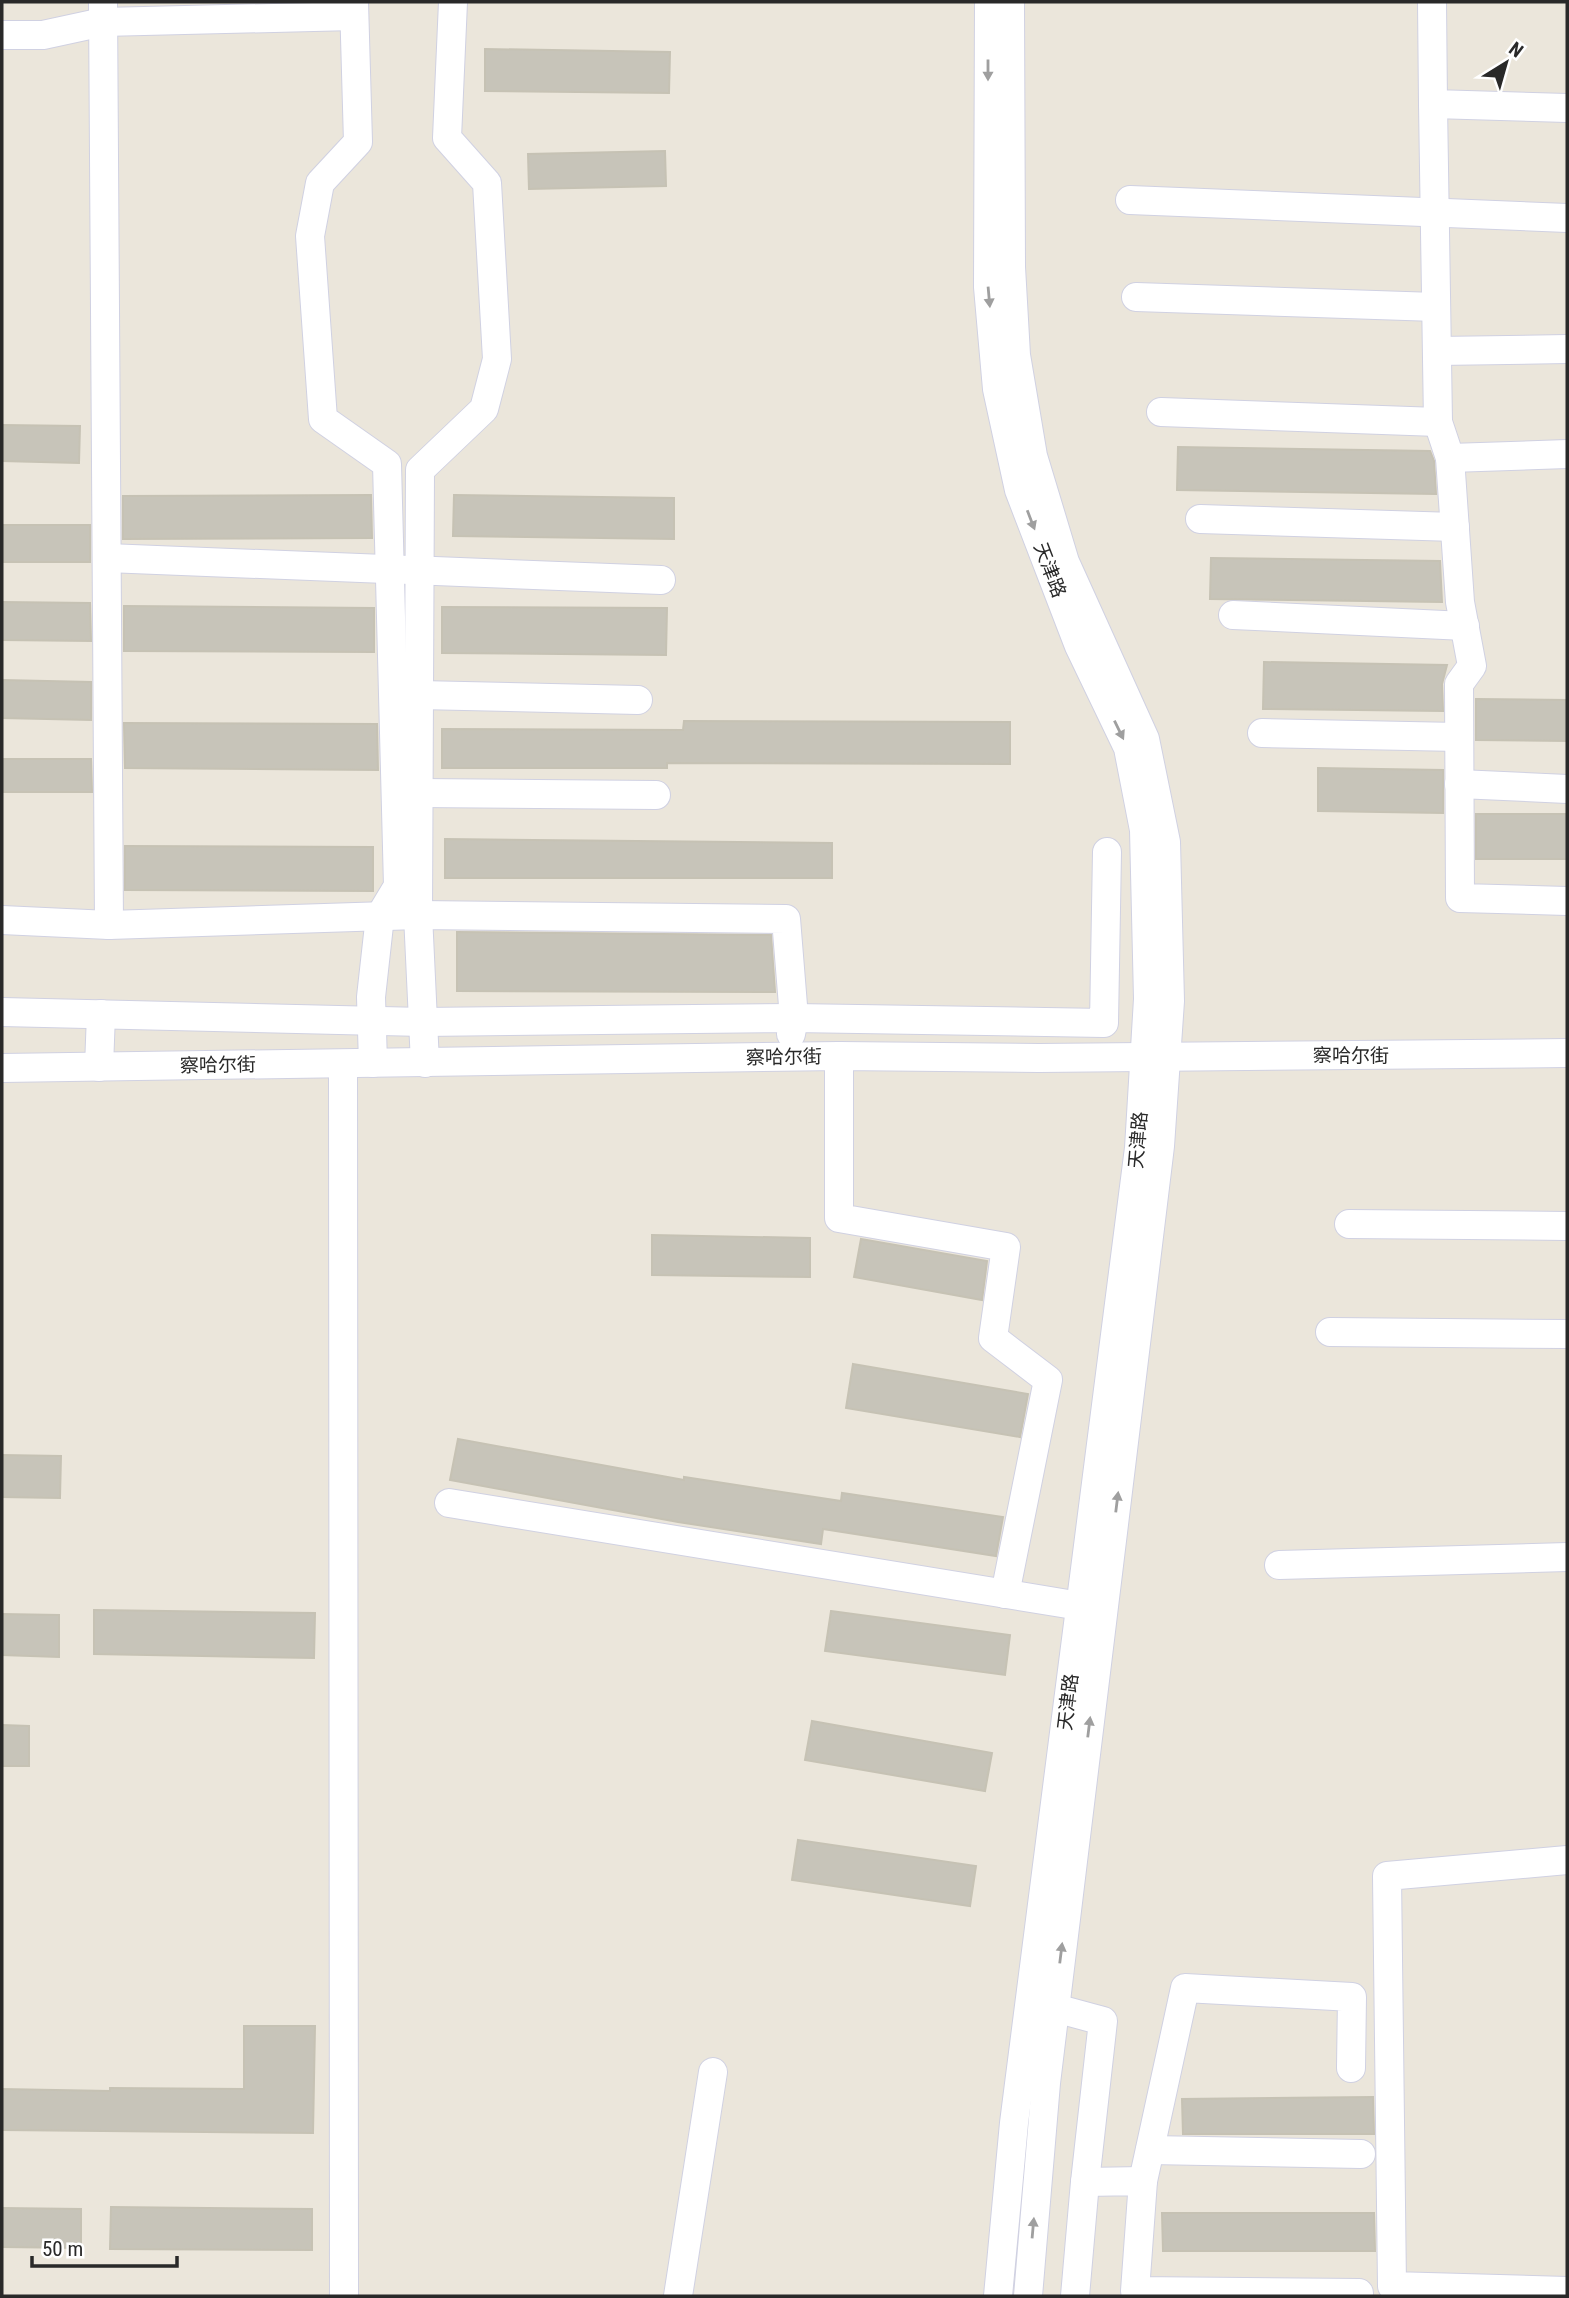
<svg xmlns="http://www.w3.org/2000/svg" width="1569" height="2298" viewBox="0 0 1569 2298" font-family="'Roboto Condensed','Noto Sans SC',sans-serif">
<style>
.building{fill:#c7c4b9;stroke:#c6c2b4;stroke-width:2}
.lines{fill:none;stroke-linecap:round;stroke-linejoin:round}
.minor-casing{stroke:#d0d1e2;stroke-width:30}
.minor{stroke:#fff;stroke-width:28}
.oneway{fill:#9f9f9f}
.labels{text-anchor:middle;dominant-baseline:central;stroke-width:5;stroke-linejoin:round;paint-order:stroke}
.street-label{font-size:19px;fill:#292929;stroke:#fff}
</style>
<rect width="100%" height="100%" fill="#ebe6db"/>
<g class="building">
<polygon points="485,49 670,52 669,93 485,91"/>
<polygon points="665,151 666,186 529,189 528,154"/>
<polygon points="2,425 80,426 79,463 2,461"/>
<polygon points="1178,447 1430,451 1434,461 1436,494 1177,490"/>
<polygon points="371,495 372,538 123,539 123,496"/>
<polygon points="454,495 674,498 674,539 453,536"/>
<rect x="2" y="525" width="88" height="37"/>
<polygon points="1211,558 1440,561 1442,602 1210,599"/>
<polygon points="2,602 90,603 91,641 2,640"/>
<polygon points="124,606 374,608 374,652 124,651"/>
<polygon points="442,607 667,608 666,655 442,653"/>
<polygon points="1264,662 1447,665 1442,684 1443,711 1263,709"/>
<polygon points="2,680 91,682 91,720 2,718"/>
<polygon points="1476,699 1567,700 1567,741 1476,740"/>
<polygon points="684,721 1010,722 1010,764 667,763 667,768 442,768 442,729 683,730"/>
<polygon points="124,723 377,724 378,770 125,768"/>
<polygon points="2,759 91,759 92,792 2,792"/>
<polygon points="1318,768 1443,770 1443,813 1318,811"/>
<rect x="1476" y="814" width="91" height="45"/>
<polygon points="445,839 832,843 832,878 445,878"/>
<polygon points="125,846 373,847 373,891 125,890"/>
<polygon points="457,932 771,935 775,992 457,991"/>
<polygon points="652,1235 810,1238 810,1277 652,1275"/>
<polygon points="861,1239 987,1261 982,1300 854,1277"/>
<polygon points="853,1364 1028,1394 1020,1437 846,1408"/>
<polygon points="458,1439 684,1480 684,1477 841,1501 842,1493 1003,1517 996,1556 823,1529 821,1544 678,1522 450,1480"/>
<polygon points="2,1455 61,1456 60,1498 2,1497"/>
<polygon points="94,1610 315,1613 314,1658 94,1654"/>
<polygon points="831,1611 1010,1635 1005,1675 825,1651"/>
<polygon points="2,1614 59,1615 59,1657 2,1655"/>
<polygon points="812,1721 992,1753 985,1791 805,1760"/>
<polygon points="2,1725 29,1726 29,1766 2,1766"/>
<polygon points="798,1840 976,1866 970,1906 792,1880"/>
<polygon points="244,2026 315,2026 313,2133 2,2130 2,2089 110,2091 110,2088 244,2089"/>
<polygon points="1373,2097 1374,2134 1183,2134 1182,2099"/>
<polygon points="111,2207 312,2209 312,2250 110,2249"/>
<polygon points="2,2208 81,2209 81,2248 2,2247"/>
<polygon points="1162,2213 1374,2213 1375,2251 1163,2251"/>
</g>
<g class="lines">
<g class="minor-casing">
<g id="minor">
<polyline points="103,2 109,925"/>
<polyline points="354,2 358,142 320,183 310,236 323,419 387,464 398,886 380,916 371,997 373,1063"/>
<polyline points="989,2 988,287 997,389 1019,490 1079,646 1128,748 1144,830 1148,999 1139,1148 1014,2123 998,2296"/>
<polyline points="1010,2 1011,267 1016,355 1033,456 1065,562 1145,739 1166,842 1170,1001 1160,1146 1046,2083 1028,2296"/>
<polyline points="1432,2 1433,104 1567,108"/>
<polyline points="2,35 43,35 103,22 354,16"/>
<polyline points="1433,104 1438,422 1450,458 1460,602 1472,666 1459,684 1460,898 1567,901"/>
<polyline points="1130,200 1567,218"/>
<polyline points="1136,297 1436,307"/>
<polyline points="1437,351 1567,349"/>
<polyline points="1161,412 1438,422"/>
<polyline points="1450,458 1567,454"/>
<polyline points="1200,519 1455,527"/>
<polyline points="107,558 661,580"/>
<polyline points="1233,615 1465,626"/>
<polyline points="419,695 638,700"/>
<polyline points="1262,733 1459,737"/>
<polyline points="1459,784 1567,789"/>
<polyline points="419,793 656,795"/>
<polyline points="2,920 109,925 418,915 786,919 794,1018 791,1034"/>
<polyline points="2,1012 423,1022 794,1018 1104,1023 1107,852"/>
<polyline points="839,1056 839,1218 1006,1247 993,1338 1048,1380 1005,1594"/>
<polyline points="425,1063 418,915 420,470 484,409 497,359 487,183 447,138 453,2"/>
<polyline points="343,1064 344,2296"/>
<polyline points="99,1067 101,1014"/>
<polyline points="2,1068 839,1056 1039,1058 1567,1053"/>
<polyline points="1349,1224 1567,1226"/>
<polyline points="1330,1332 1567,1334"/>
<polyline points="449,1503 1080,1606"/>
<polyline points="1279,1565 1567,1557"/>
<polyline points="1567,1860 1387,1876 1392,2286 1567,2291"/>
<polyline points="1055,2008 1103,2021 1085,2182 1143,2181 1135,2291 1359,2293"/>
<polyline points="1150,2150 1361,2154"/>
<polyline points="1143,2181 1185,1988 1352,1997 1351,2068"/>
<polyline points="678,2296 713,2072"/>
<polyline points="1075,2296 1085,2182"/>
</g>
</g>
<use href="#minor" class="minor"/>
</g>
<defs><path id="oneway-solid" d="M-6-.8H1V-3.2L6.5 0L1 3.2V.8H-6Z" transform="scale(1.75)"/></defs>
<g class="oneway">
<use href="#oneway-solid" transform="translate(988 70) rotate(90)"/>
<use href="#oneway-solid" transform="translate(989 297) rotate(85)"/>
<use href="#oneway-solid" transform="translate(1031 520) rotate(69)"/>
<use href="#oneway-solid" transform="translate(1119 730) rotate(64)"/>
<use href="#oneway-solid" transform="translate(1117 1502) rotate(-83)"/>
<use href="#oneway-solid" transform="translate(1089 1727) rotate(-83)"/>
<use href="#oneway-solid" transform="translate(1061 1953) rotate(-83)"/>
<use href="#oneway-solid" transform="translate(1033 2228) rotate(-85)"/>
</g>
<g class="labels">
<g class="street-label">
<text transform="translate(1050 570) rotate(69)">天津路</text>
<text x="1351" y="1055">察哈尔街</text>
<text transform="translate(784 1057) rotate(-1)">察哈尔街</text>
<text transform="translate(218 1065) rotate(-1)">察哈尔街</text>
<text transform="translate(1138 1140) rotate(-85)">天津路</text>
<text transform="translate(1068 1702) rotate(-83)">天津路</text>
</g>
</g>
<rect width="1569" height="2298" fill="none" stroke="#292929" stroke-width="7"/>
<g transform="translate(1506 63) rotate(37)" stroke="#ffffff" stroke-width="5" paint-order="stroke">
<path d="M0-5L12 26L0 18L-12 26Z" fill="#292929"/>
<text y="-10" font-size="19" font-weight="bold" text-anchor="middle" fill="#292929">N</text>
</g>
<path d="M32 2256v10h145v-10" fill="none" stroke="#292929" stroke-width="3.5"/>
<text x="42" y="2256" font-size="21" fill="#292929" stroke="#ffffff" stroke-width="5" paint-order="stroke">50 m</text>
</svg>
